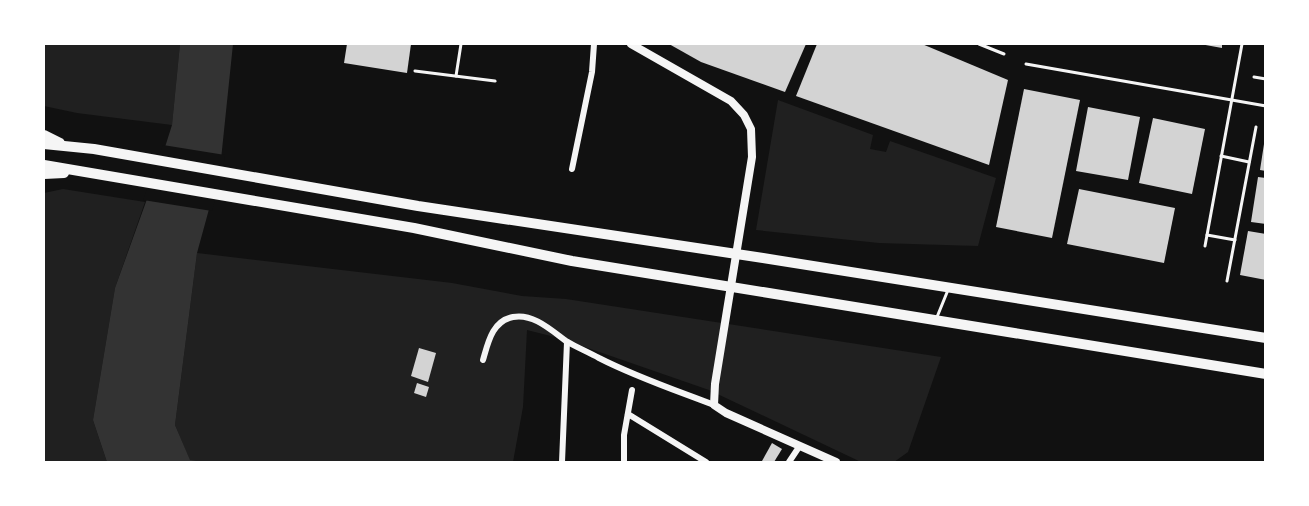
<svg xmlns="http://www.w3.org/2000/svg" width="1309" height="506" viewBox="0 0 1309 506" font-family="'Source Sans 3',sans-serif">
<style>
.green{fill:#202020}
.water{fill:#333}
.pier{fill:#111}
.building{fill:#d3d3d3}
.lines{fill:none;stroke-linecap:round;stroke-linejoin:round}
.service{stroke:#f5f5f5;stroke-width:3}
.minor{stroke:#f5f5f5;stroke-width:6}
.secondary{stroke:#f5f5f5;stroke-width:8}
.motorway{stroke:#f5f5f5;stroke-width:10}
</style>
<rect width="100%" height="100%" fill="#111"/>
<g class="green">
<polygon points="44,44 180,44 172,125 77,113 44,106"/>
<polygon points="778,100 873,135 870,149 886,152 890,141 996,178 978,246 879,243 756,230"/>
<polygon points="63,189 145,202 115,288 93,420 107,462 44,462 44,193"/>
<polygon points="197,253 452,283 522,296 566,299 941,357 908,452 894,462 861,462 709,390 559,338 527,330 523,407 513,462 202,462 190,461 175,425"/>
</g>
<polygon class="water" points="180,44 233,44 220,169 197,253 175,425 190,460 202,462 107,462 93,420 115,288 160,163 172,125"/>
<polygon class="pier" points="163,145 225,155 223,170 212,211 143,200"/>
<g class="building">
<polygon points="347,44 411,44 407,73 344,63"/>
<polygon points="669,44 806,44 785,92 701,62"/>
<polygon points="817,44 922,44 1008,80 989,165 796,96"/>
<polygon points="1200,44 1222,44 1222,48"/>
<polygon points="1024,89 1080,100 1052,238 996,227"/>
<polygon points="1088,107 1140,117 1128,180 1076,171"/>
<polygon points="1153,118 1205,129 1192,194 1139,183"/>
<polygon points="1264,144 1266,144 1266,171 1260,170"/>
<polygon points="1258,177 1266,178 1266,224 1251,222"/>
<polygon points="1079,189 1175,208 1164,263 1067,244"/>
<polygon points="1248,231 1266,234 1266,280 1240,275"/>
<polygon points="419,348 436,353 428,382 411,376"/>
<polygon points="417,383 429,387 426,397 414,393"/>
<polygon points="772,443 782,449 774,462 765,462 762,461"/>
</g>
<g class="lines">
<g class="service">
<polyline points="979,44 1004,54"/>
<polyline points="1026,64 1266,106"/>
<polyline points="415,71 495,81"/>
<polyline points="456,76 461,44"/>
<polyline points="1254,77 1266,79"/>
<polyline points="1221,156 1249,162"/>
<polyline points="1207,235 1235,240"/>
<polyline points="1205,246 1242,44"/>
<polyline points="1227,281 1256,127"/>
<polyline points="937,317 948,290"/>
</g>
<g class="minor">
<polyline points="572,169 592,72 594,44"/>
<path d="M 483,360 C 488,343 492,321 513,317 C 533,313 551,330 566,341 C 576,347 588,352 599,358 C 636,377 675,390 714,405"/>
<polyline points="628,414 706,462"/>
<polyline points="562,462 567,342"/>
<polyline points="624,462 624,435 632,390"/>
<polyline points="789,462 799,447"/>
</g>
<polyline class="secondary" points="631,44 731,101 744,115 751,129 752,157 715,384 714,405 726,413 836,462"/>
<g class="motorway">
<polyline points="44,135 60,143"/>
<polyline points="44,144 94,149 418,206 763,258 1266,338"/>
<polyline points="44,165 414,228 572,261 1266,374"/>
<polyline points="44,174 64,173"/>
</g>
</g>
<rect width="1309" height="506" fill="none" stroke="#ffffff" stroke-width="90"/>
</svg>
